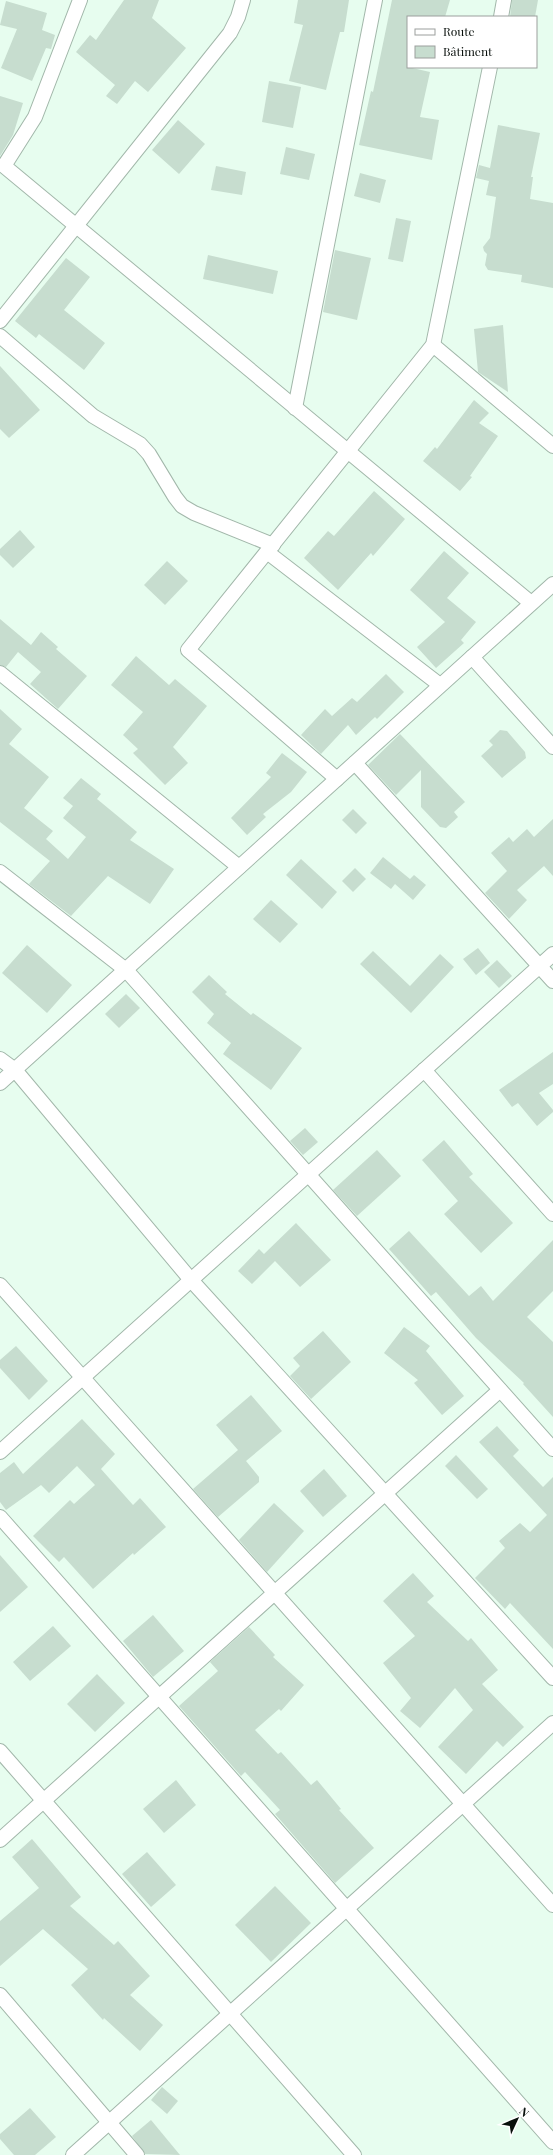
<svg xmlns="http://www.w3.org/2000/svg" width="553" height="2155" viewBox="0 0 553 2155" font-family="'Playfair Display',serif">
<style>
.building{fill:#c7ddcf}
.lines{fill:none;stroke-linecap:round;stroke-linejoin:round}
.minor-casing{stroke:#a2b7aa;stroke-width:16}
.minor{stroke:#fff;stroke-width:14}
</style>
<rect width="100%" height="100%" fill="#e7fdef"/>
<g class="building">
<polygon points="124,0 159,0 152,18 186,48 148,92 135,81 117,104 106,96 115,85 76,52 90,35 96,40"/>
<polygon points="298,0 349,0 344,32 340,32 326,90 289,81 303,25 294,23"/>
<polygon points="392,0 450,0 445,17 408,17 408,67 430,72 420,117 439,120 432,160 359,145 371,91 373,92"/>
<polygon points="512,0 538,0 535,17 510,17"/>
<polygon points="6,1 47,13 42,30 55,35 51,49 46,48 32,81 1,68 17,29 0,25"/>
<polygon points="269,81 301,87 293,128 262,122"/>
<polygon points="0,96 23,103 13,135 0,156"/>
<polygon points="178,120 205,144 179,174 152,150"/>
<polygon points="498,125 540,133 531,177 533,177 530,199 553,203 553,288 521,282 522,275 488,270 485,265 487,254 484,251 483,247 490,238 496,197 486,195 489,181 476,178 479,165 490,168"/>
<polygon points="286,147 315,154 309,180 280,174"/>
<polygon points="216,166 246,172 242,195 211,190"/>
<polygon points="360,173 386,180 380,203 354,196"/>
<polygon points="396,218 411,221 403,262 388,259"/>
<polygon points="335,250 371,258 357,320 323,312"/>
<polygon points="208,255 278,271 273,294 203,279"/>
<polygon points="66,258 90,277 64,310 105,343 84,370 39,334 36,338 15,321"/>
<polygon points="503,325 508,392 478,372 474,329"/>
<polygon points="0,366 40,410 9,438 0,429"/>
<polygon points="474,400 489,413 479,423 498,436 470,476 472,477 460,491 423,461 435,447 437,449"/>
<polygon points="374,491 405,519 373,556 371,553 338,590 304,558 328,531 334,536"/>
<polygon points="20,530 35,547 13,568 0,555 0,549"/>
<polygon points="444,551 469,573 447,598 476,622 461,640 464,643 436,668 417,647 445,622 410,590"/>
<polygon points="167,561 188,581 165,605 144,585"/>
<polygon points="0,619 31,645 41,632 58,647 56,649 87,676 58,709 30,684 41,672 18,652 6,667 0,665"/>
<polygon points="136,656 169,685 175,679 207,706 173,747 188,763 165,785 133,753 138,749 123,735 143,712 111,685"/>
<polygon points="386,674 404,692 377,719 375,717 356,735 348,725 321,754 301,735 325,709 332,716 352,698 357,702"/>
<polygon points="0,709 22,729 9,744 49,777 24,808 53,831 46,839 68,859 86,837 63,818 73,806 63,798 81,778 101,794 97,799 137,832 130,840 174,869 150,904 108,876 71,916 29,884 50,861 0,822"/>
<polygon points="500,730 507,731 525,752 526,758 502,778 481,756 493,745 489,741"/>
<polygon points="400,734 465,802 454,812 458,817 446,828 440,827 421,807 421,770 396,795 368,765"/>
<polygon points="282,753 307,772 291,792 263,814 266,817 247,835 231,818 271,777 266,773"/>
<polygon points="353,809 367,823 356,834 342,820"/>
<polygon points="553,819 553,876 544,866 517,890 527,900 509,919 485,893 507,871 491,853 509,837 513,842 527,829 534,837"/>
<polygon points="383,857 410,879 414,875 426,885 413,900 395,884 391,889 370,873"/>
<polygon points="301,859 337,892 322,909 286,875"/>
<polygon points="355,868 366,879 353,892 342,881"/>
<polygon points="271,900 298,924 280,943 253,919"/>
<polygon points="27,945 72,985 47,1013 2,973"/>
<polygon points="478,948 490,963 476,975 463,959"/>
<polygon points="373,951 410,986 440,954 454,967 411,1013 360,964"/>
<polygon points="497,960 512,976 499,988 484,972"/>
<polygon points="209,975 227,992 225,994 251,1015 253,1013 302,1048 271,1090 223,1054 231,1043 207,1023 214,1014 192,992"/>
<polygon points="126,994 140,1008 119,1028 105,1014"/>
<polygon points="553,1052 553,1084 539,1093 553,1110 553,1112 537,1126 518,1103 512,1107 499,1090"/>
<polygon points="305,1128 318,1142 303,1155 290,1141"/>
<polygon points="444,1140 473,1174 469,1177 513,1223 481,1253 444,1214 458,1201 422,1160"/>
<polygon points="377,1150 401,1176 357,1216 333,1190"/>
<polygon points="296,1223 331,1260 300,1287 275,1261 252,1284 238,1271 259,1249 264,1254"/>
<polygon points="409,1231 469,1296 481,1286 493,1301 553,1240 553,1291 527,1317 553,1342 553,1417 523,1384 524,1383 476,1338 436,1292 431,1296 389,1249"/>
<polygon points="404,1327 430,1346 426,1351 464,1396 442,1415 414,1383 418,1380 384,1353"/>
<polygon points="323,1331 351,1362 311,1399 290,1376 300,1366 293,1358"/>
<polygon points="16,1346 48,1381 29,1400 0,1368 0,1360"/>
<polygon points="251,1395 282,1431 246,1461 259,1477 259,1482 218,1517 193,1489 238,1450 216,1425"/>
<polygon points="82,1419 115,1454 101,1469 133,1505 140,1498 166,1527 134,1555 133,1553 93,1589 64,1557 59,1562 33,1536 70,1500 74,1504 95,1485 77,1466 49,1493 41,1485 6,1510 0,1502 0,1473 14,1462 23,1474"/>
<polygon points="497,1426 519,1450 513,1456 543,1487 553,1477 553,1649 510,1603 505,1609 475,1578 505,1548 499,1541 520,1523 530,1532 547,1515 479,1442"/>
<polygon points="456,1455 488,1489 477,1499 445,1466"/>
<polygon points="324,1469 347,1496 323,1517 300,1491"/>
<polygon points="274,1503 304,1531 267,1572 239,1540"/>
<polygon points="0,1555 28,1587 0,1612"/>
<polygon points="413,1573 434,1596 427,1602 468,1641 471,1638 498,1670 482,1684 524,1727 503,1747 497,1741 466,1774 438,1747 473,1710 455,1688 420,1728 400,1711 411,1698 383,1663 415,1636 383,1601"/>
<polygon points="153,1615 184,1651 153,1677 123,1641"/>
<polygon points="53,1626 71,1646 30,1681 13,1662"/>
<polygon points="249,1627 275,1655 273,1657 304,1685 281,1711 279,1709 255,1730 278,1754 281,1752 311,1785 317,1780 341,1809 339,1810 374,1848 335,1883 275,1814 280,1810 245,1772 241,1776 179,1706 218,1671 210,1662"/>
<polygon points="97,1674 125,1703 95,1732 67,1704"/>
<polygon points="176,1780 196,1805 164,1833 143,1809"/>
<polygon points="32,1839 81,1897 70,1906 114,1945 118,1941 150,1976 130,1995 163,2025 140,2051 104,2018 103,2020 71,1985 88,1969 43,1929 0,1966 0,1921 39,1888 12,1857"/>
<polygon points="147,1852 176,1885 151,1907 122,1874"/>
<polygon points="275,1886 311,1923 271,1962 235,1925"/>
<polygon points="162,2087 178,2101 167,2114 151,2100"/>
<polygon points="30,2108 56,2137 35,2155 14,2155 0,2139 0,2134"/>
<polygon points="151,2120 180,2155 145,2154 132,2136"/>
</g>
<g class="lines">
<g class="minor-casing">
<g id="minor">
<polyline points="80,0 35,117 4,166 531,603"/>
<polyline points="501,17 504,0"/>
<polyline points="0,321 230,33 238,17 243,0"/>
<polyline points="0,336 93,416 140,444 149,454 175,497 182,506 194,513 273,545"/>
<polyline points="433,345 553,446"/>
<polyline points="295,408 375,0"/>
<polyline points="267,552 440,685"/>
<polyline points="472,657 553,747"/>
<polyline points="0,673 239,867"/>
<polyline points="355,763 553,981"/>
<polyline points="337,779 188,650 433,345 490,67"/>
<polyline points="0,872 126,970 553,1449"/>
<polyline points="0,1059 15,1070 191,1280 553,1678"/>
<polyline points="424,1070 553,1214"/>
<polyline points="0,1083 553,584"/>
<polyline points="0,1285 553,1905"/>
<polyline points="0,1452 553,954"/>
<polyline points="0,1517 553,2142"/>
<polyline points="0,1751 354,2155"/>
<polyline points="0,1840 500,1390"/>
<polyline points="0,1995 137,2155"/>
<polyline points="73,2155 553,1723"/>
</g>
</g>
<use href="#minor" class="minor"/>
</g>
<rect x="407" y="16" width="130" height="52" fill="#ffffff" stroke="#9c9f9d"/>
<rect x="415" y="29" width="20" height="6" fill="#ffffff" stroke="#9c9f9d"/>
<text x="443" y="36" font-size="12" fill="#080f0b">Route</text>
<rect x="415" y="46" width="20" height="12" fill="#c7ddcf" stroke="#9c9f9d"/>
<text x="443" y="56" font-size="12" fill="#080f0b">Bâtiment</text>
<g transform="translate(517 2119) rotate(46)" stroke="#ffffff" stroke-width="3" paint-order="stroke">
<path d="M0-3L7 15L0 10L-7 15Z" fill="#080f0b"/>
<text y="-6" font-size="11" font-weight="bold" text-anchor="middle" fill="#080f0b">N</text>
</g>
</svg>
